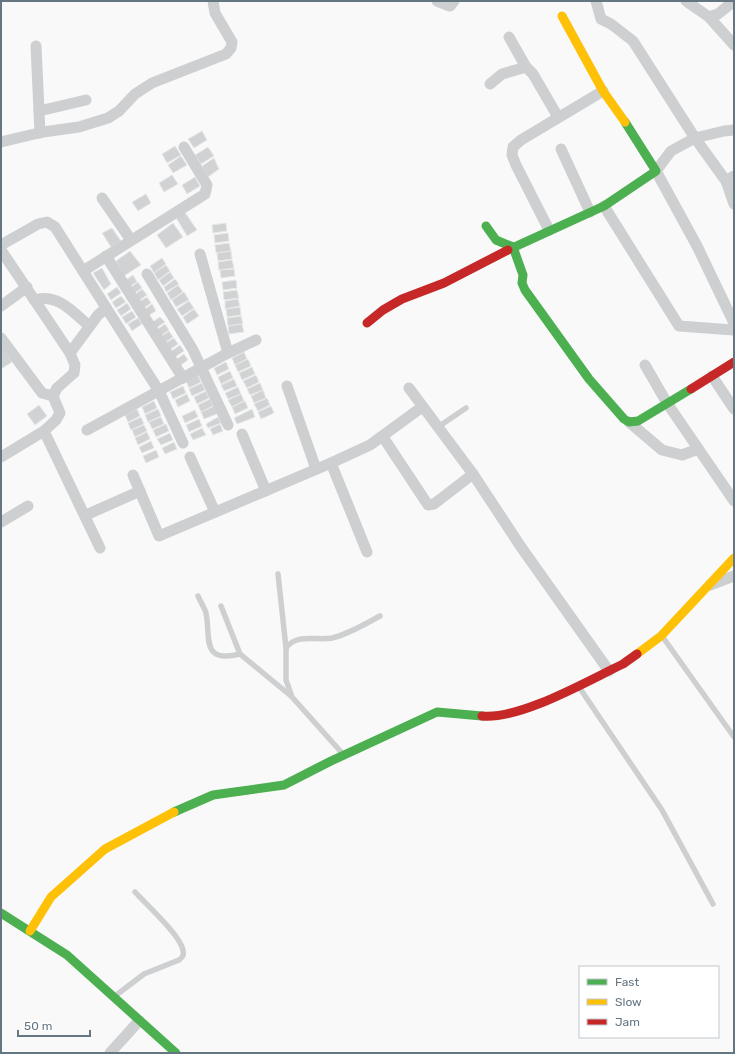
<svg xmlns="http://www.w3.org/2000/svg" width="735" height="1054" viewBox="0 0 735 1054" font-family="Rubik,sans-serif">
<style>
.building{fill:#d0d2d3;stroke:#e8e8e8}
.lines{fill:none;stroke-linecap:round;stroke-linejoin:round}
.lane{stroke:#cecfd0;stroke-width:5.5}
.street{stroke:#cecfd0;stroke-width:11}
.fast{stroke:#4caf50;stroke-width:9}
.slow{stroke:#ffc107;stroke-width:9}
.jam{stroke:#c62828;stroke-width:9}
</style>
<rect width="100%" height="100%" fill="#f9f9f9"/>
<g class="building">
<polygon points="202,131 207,140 194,148 188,139"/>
<polygon points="175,146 181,155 167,163 162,154"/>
<polygon points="208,147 214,156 201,164 195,155"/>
<polygon points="181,156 187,165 173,173 168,165"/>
<polygon points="214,158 219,169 208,177 202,166"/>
<polygon points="172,175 178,184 164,192 159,183"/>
<polygon points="195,177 200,186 187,194 182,185"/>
<polygon points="146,194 151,203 138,211 132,202"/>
<polygon points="184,211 197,230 187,236 175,216"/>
<polygon points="173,223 183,237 166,248 157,235"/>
<polygon points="226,223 227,231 213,233 212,225"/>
<polygon points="112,228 121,241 111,247 102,233"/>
<polygon points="228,233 229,241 215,243 214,235"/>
<polygon points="229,243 231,251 216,253 215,245"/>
<polygon points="130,251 141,265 124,276 116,261"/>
<polygon points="231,251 232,259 218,261 217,253"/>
<polygon points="162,258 166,264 154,273 150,266"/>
<polygon points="232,260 234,268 219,270 218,262"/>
<polygon points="166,265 170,271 158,280 154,273"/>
<polygon points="102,268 111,284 104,290 93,273"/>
<polygon points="234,269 235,276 221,278 220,270"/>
<polygon points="170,272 174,278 163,286 159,280"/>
<polygon points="133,275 137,282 127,288 123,282"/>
<polygon points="175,279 179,284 166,292 164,287"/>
<polygon points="236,280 237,288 223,290 222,282"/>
<polygon points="138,282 142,288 132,295 128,289"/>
<polygon points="178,285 183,292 171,300 167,293"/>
<polygon points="117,287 121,293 111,300 107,294"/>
<polygon points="142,289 147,295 137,302 133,296"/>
<polygon points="237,290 239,298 224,300 223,292"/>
<polygon points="184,292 189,300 176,307 172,300"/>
<polygon points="121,296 126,302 116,308 112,302"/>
<polygon points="147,297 151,303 141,310 137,303"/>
<polygon points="238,299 240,306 225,309 225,301"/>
<polygon points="189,301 194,308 182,316 177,309"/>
<polygon points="127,303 131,309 121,316 117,310"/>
<polygon points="152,304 156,311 146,317 142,311"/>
<polygon points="240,307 241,315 227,317 226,309"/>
<polygon points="194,309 199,316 187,324 183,317"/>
<polygon points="132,311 136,317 126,324 122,317"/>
<polygon points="241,316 243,324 228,326 227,318"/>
<polygon points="160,317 165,322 155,329 151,323"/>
<polygon points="138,318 142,324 132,331 128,324"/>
<polygon points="165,324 169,330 159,337 155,331"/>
<polygon points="242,324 244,332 229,334 228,326"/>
<polygon points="169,331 173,337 163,344 159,338"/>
<polygon points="174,338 178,344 168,351 164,344"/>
<polygon points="180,345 184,351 174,358 170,352"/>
<polygon points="2,347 12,362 1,369 1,348"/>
<polygon points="244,352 247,359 235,365 232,358"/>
<polygon points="184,354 188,360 178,367 174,361"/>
<polygon points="248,359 251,366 238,372 235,365"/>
<polygon points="226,362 229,369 217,375 214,368"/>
<polygon points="252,367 255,374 242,380 239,373"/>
<polygon points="230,371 233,378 221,384 218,377"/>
<polygon points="198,375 201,382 189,388 186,381"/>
<polygon points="256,375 259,382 247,388 243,381"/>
<polygon points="234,379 237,386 224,391 221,385"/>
<polygon points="202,383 205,390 192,396 189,389"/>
<polygon points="260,383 263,390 250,395 247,389"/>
<polygon points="183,386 186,393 173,399 170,392"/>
<polygon points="238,387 241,394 228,399 225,393"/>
<polygon points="263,390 266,398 254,403 251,396"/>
<polygon points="206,391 209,398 197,404 194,397"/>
<polygon points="187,394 190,401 178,407 175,400"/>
<polygon points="241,394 244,401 232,407 228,400"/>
<polygon points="267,398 270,405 258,411 254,404"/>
<polygon points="210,399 213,406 201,412 198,405"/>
<polygon points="154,401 157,408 145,414 142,407"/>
<polygon points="245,401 248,408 235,414 232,407"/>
<polygon points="39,405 47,416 35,425 27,414"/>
<polygon points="214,406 217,414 204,419 201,412"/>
<polygon points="271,406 274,413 261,419 258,412"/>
<polygon points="137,409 140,416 128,422 125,415"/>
<polygon points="158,409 161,416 148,422 145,415"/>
<polygon points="252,409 255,417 237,424 234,418"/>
<polygon points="195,410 198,417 185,423 182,416"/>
<polygon points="141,417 144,424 131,430 128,423"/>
<polygon points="161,417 164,424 152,429 149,422"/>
<polygon points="218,417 221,423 208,428 206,424"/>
<polygon points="199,419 202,426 189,432 186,425"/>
<polygon points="166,424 169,431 156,437 153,430"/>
<polygon points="220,424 223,431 213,435 210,429"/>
<polygon points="144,425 147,431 135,437 132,430"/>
<polygon points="202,428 206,435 193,440 190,434"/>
<polygon points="147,432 150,439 138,445 135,438"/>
<polygon points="170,433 173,440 161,445 157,439"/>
<polygon points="151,441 154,448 142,453 139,447"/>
<polygon points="174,442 177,449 165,454 162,448"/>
<polygon points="156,450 159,457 146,463 143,456"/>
</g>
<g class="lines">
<g class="lane">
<polyline points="438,427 466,408"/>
<polyline points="278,574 286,648"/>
<path d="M 198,596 C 200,601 204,607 206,613 C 211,636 200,664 240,654 L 291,696"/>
<polyline points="221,606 240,654"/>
<polyline points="662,636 734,737"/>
<polyline points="579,687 662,810 713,904"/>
<path d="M 342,753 L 292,697 L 286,680 L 286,648 C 296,633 317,641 332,638 C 349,634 365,624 380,616"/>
<path d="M 115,996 L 144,974 L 179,960 C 183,957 184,955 183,950 C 180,935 146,904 135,892"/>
</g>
<g class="street">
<polyline points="437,1 450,6 454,1"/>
<polyline points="596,1 601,19 611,24 633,41 695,138 671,151 656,171 697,246 734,323"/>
<polyline points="686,1 709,17 718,14 734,1"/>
<polyline points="709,17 734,45"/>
<polyline points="509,37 526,67 533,74 558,117"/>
<polyline points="36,46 40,133"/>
<polyline points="490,84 502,74 526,67"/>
<polyline points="39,111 86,100"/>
<polyline points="734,130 724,131 695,138 726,181 734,176"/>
<polyline points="1,142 43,132 79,127 108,118 119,111 135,94 152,83 226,54 231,48 232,42 215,13 213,1"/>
<polyline points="561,149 590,212"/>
<polyline points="726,181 734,204"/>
<polyline points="102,198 131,240"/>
<polyline points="604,206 679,326 734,330"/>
<polyline points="549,230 516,165 512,155 513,147 521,140 603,91"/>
<polyline points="1,245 38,224 47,222 55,227 159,391 183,443"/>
<polyline points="1,250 70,353 75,365 74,373 57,388 53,396 42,393 1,338"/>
<polyline points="200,254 228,353"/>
<polyline points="106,256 183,378"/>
<polyline points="83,271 205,194 207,185 184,147"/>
<polyline points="147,274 193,350 228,425"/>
<path d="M 34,300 C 58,293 73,312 89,326"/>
<polyline points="1,306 27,287"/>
<polyline points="70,353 98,315 106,308"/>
<polyline points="645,365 667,403 734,501"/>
<polyline points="712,376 734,409"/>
<polyline points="287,386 316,469"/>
<polyline points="409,388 473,474 521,547 609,671"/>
<polyline points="629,422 662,450 682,455 698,449"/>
<polyline points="87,430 228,353 256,340"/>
<polyline points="44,431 56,420 60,413 53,396"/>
<polyline points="242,434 266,491"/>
<polyline points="383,437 428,505 434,504 473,474"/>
<polyline points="1,457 44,431 100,548"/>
<polyline points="190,457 215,512"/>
<polyline points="331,463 370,445 422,407"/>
<polyline points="133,475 159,536 331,463 367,552"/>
<polyline points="86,515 140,491"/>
<polyline points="1,522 28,506"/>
<polyline points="710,585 734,576"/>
<polyline points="110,1053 139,1021"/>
</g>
<g class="fast">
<polyline points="486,226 496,240 513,247 523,275 522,283 525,290 589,379 624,419 629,422 638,421 691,389"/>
<polyline points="508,250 604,206 656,171 625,122"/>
<polyline points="174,812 213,795 284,785 331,761 437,712 482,716"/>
<polyline points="1,913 67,955 176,1053"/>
</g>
<g class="slow">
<polyline points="562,16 603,91 625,122"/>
<polyline points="637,654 661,636 734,558"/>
<polyline points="30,931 51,897 105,849 174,812"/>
</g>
<g class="jam">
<polyline points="367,323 383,310 402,299 444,283 508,250"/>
<polyline points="691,389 734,362"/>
<path d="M 482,716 C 520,720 587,681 623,664 L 637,654"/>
</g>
</g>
<rect width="735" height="1054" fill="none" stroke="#657683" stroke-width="4"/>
<rect x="579" y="966" width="140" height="72" fill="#ffffff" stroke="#c1c8cd"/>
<rect x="587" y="979" width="20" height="6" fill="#4caf50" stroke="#c1c8cd"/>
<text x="615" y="986" font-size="12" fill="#657683">Fast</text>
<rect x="587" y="999" width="20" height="6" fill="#ffc107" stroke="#c1c8cd"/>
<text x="615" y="1006" font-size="12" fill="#657683">Slow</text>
<rect x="587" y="1019" width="20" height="6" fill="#c62828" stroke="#c1c8cd"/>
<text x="615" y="1026" font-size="12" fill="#657683">Jam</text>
<path d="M18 1030v6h72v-6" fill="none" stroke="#657683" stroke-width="2"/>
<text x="24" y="1030" font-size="12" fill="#657683" stroke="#ffffff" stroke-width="3" paint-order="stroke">50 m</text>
</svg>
